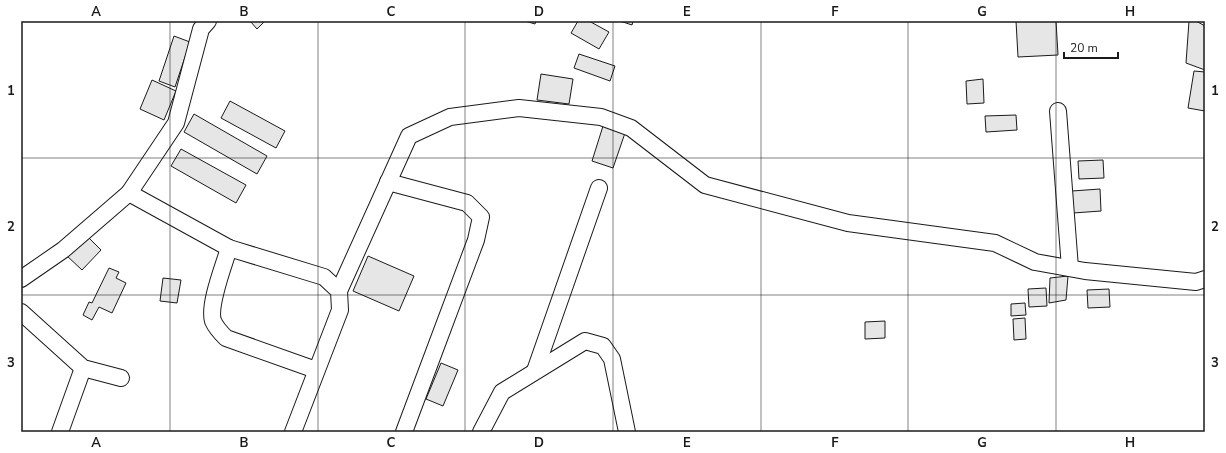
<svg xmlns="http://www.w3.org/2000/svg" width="1226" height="453" viewBox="0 0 1226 453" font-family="'Nunito Sans',sans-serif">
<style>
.building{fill:#e6e6e6;stroke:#1a1a1a}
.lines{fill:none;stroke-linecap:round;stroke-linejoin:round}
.street-casing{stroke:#1a1a1a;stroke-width:18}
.street{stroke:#fff;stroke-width:16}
.grid{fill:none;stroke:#1a1a1a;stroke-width:1;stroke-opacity:0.55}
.neatline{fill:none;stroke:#1a1a1a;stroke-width:1.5}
.grid-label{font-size:13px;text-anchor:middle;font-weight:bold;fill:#1a1a1a}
</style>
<rect width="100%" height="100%" fill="#fff"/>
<g class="building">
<polygon points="250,21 265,21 257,29"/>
<polygon points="525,21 536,21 535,24"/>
<polygon points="578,21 589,21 609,32 599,49 571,33"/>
<polygon points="620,21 633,21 632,25"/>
<polygon points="1016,21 1056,21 1058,55 1018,57"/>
<polygon points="1189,21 1196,21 1205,26 1205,70 1186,63"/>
<polygon points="174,36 190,42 175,87 159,81"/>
<polygon points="579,54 615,66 610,81 574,68"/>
<polygon points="1194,71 1205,72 1205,111 1188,108"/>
<polygon points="541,74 573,79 569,104 537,100"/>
<polygon points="983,79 984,103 967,104 966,81"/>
<polygon points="152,80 176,91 164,120 140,109"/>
<polygon points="230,101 285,131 276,148 221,118"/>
<polygon points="194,114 267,156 257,174 184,132"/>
<polygon points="1016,115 1017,130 986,132 985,116"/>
<polygon points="603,126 625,133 613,168 592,161"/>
<polygon points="181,149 246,185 236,203 171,166"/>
<polygon points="1103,160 1104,178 1079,179 1078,161"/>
<polygon points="1100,189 1101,211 1073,213 1072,191"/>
<polygon points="85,234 101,250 82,270 66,255"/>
<polygon points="368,256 414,276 399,311 353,291"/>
<polygon points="109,268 119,272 116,278 126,283 112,313 99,307 92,320 83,315 89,302 92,303"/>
<polygon points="1068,276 1066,300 1049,303 1050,278"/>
<polygon points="163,278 181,280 177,303 160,301"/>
<polygon points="1046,288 1047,306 1029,307 1028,289"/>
<polygon points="1109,289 1110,307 1088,308 1087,290"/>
<polygon points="1025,303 1026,315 1011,316 1011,304"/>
<polygon points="1025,318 1026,339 1014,340 1013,319"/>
<polygon points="885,321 885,338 865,339 865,322"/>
<polygon points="441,363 458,370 443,406 426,399"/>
</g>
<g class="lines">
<g class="street-casing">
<g id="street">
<polyline points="1058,111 1070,268"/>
<polyline points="388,182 467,203 481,217 476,240 404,432"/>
<polyline points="129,193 229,248 324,277 339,291 340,310 293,432"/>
<path d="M 229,248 C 224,265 208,305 213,321 C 216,328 221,333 226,338 L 316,370"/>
<polyline points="21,279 63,250 129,193 176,123 201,29 208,21"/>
<polyline points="339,291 409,136 450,117 519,108 601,117 631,128 705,185 848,223 995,243 1035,262 1085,271 1196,282 1205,279"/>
<polyline points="21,312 83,368 121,378"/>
<polyline points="535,371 599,188"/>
<polyline points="60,432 83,368"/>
<polyline points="481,432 502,392 585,341 603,346 612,359 627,432"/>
</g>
</g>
<use href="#street" class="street"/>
</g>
<path class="grid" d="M 170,21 L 170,432M 318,21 L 318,432M 465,21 L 465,432M 613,21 L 613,432M 761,21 L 761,432M 908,21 L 908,432M 1056,21 L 1056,432M 21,158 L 1205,158M 21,295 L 1205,295"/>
<rect width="1226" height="453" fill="none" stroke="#ffffff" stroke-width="44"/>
<path d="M1064 52v6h54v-6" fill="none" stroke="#1a1a1a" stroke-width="2"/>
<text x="1070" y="52" font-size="12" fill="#1a1a1a" stroke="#ffffff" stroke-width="3" paint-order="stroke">20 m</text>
<rect x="22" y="22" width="1182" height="409" class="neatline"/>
<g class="grid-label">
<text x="96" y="16">A</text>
<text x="244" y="16">B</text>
<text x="391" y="16">C</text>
<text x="539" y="16">D</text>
<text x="687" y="16">E</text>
<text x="835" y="16">F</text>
<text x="982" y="16">G</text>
<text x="1130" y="16">H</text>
<text x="11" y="95">1</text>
<text x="1215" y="95">1</text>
<text x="11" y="231">2</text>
<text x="1215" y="231">2</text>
<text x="11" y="367">3</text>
<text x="1215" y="367">3</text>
<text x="96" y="447">A</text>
<text x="244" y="447">B</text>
<text x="391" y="447">C</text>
<text x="539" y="447">D</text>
<text x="687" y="447">E</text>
<text x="835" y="447">F</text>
<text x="982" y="447">G</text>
<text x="1130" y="447">H</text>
</g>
</svg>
